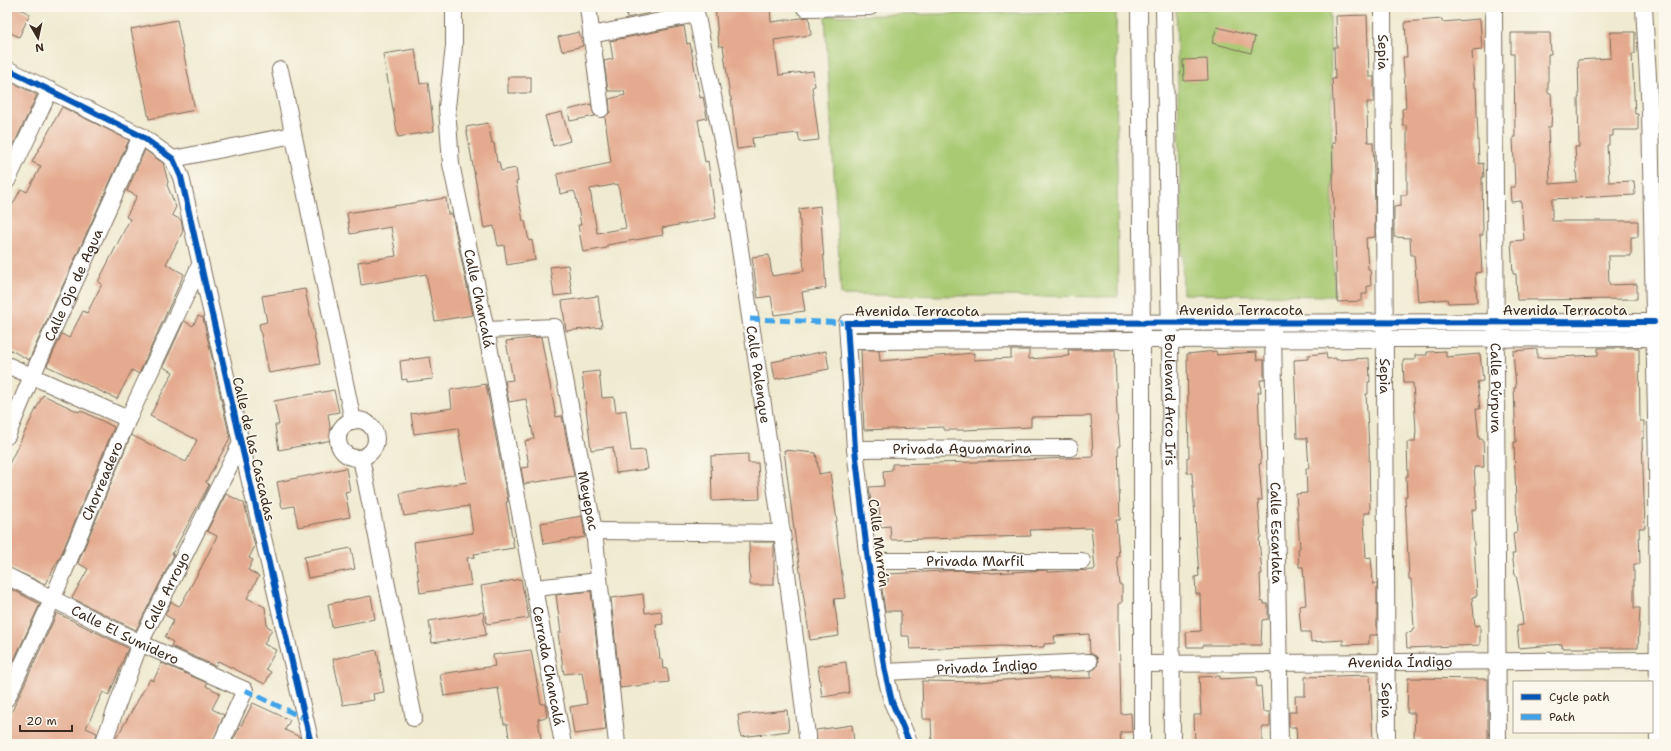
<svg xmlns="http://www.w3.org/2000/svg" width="1671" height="751" viewBox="0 0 1671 751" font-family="'Shantell Sans',sans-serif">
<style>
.green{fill:#a9ca73;stroke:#727a48}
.building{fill:#e4aa8f;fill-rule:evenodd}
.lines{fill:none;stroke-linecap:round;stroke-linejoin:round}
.minor-casing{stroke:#7a6d5c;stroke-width:18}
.minor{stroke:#fff;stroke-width:16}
.quiet{stroke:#3fa3ea;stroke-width:5;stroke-dasharray:10 5;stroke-linecap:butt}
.cycleway-casing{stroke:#fbf7ec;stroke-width:8}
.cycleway{stroke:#0057b8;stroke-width:6}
.labels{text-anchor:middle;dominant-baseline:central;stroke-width:3.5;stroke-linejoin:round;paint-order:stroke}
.street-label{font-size:14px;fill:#3b2a1e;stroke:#fbf7ec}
</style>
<rect width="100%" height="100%" fill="#fbf7ec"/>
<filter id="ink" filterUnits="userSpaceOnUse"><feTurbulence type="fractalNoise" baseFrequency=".025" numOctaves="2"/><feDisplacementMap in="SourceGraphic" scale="8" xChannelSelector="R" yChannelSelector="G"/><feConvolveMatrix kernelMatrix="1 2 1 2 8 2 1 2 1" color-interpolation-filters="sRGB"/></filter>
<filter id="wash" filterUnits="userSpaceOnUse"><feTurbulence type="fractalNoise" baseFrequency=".012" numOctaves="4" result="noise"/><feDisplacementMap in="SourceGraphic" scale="16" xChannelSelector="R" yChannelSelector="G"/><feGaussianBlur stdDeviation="0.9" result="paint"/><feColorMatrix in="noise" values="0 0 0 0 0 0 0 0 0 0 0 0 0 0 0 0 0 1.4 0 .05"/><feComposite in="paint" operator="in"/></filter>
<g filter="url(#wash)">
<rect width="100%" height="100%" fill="#efead0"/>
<g class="green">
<polygon points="1176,9 1330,9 1334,296 1183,294"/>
<polygon points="1116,11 1118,297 841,295 825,16"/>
</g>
<g id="blocks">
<g class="building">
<polygon points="7,7 16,7 30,14 19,37 7,31"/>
<polygon points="625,7 649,7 650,13 627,18"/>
<polygon points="715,7 770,7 771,22 809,17 811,35 774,40 779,75 813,71 815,86 812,87 819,140 800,142 798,133 752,138 753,147 737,149 731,97 730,97 723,46 719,46"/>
<polygon points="1367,15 1369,77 1374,77 1374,102 1367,102 1367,109 1368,142 1373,142 1375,207 1375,237 1366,238 1368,269 1370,269 1371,286 1367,286 1367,294 1362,294 1362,301 1337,302 1332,143 1335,143 1332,79 1335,79 1334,47 1337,47 1336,16"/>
<polygon points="1442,19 1442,22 1480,19 1482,50 1472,51 1474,87 1476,87 1479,164 1483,163 1484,177 1482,177 1483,235 1480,235 1482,272 1475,273 1477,302 1448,303 1447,299 1418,302 1414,255 1411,255 1410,238 1394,237 1394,207 1401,206 1401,195 1407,195 1407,126 1403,126 1402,109 1406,108 1403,57 1407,57 1405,22"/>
<polygon points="177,20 195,110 149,119 131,29"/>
<path d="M 684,26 L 687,44 L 690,43 L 700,98 L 703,97 L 707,118 L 698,120 L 705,162 L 708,161 L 710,175 L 716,218 L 662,228 L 663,235 L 607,245 L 607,248 L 583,252 L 578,225 L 581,225 L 576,196 L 574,191 L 560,194 L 557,174 L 611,163 L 605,117 L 610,112 L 609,99 L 625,95 L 624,91 L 608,91 L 604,61 L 613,59 L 610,41 ZM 618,184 L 626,228 L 597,233 L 590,189 Z"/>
<polygon points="1217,27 1255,37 1251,53 1212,43"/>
<polygon points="579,32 583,46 562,51 558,37"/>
<polygon points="1610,32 1635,32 1635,54 1632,54 1635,114 1638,114 1638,130 1613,130 1613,136 1609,136 1609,145 1607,145 1609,182 1634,181 1635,195 1552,199 1552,221 1638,221 1638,237 1631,237 1631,256 1608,256 1609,285 1637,284 1637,299 1517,300 1516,274 1513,274 1511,241 1524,240 1521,201 1511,202 1510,187 1515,187 1513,137 1515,137 1514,54 1511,54 1511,33 1550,33 1551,54 1548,54 1548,93 1551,93 1552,111 1551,127 1548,127 1550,184 1577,182 1575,147 1579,147 1578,98 1579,98 1578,60 1611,58"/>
<polygon points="415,49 420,84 428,82 434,131 398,137 383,54"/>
<polygon points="1207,59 1208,80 1184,81 1183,60"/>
<rect x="508" y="77" width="23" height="16"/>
<polygon points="7,80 37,95 7,159"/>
<polygon points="591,104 595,116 570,121 568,110"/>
<polygon points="62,107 129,140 29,360 7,348 7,215 21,189 27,192 41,166 32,162"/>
<polygon points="562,112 570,141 553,146 545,116"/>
<polygon points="488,123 492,143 494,143 497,162 499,162 501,171 516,168 518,181 516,182 523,221 525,221 529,241 532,240 535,260 507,265 504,245 498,246 494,226 484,228 466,127"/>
<polygon points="145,150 163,163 168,182 167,185 176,207 172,215 181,220 183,231 166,264 184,274 139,374 132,370 117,399 47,366 62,334 69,338 83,311 87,313 102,284 98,282 130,219 126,217 137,196 127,191"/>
<polygon points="446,198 448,214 452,214 473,315 435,321 426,274 361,285 358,262 396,256 391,227 350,234 347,213"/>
<polygon points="820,206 826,288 802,292 805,311 774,315 771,296 758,298 752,257 769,255 772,276 804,271 799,209"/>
<polygon points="568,265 572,294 554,296 550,267"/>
<polygon points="305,289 320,364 269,373 259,324 267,322 262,296"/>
<polygon points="598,296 602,327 566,331 562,301"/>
<polygon points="198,316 203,318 230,438 206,482 209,485 172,554 174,555 136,630 72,598 88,569 78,563 131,435 186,462 197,440 150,416 173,372 163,367 184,321 193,326"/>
<polygon points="541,337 556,417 562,416 574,476 524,484 521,468 529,467 525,441 534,439 526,399 509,402 505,381 513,380 506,341"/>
<polygon points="1598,348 1639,348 1640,421 1644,421 1644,438 1642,438 1645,528 1639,528 1640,564 1634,564 1634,608 1640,608 1638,648 1562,648 1562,644 1519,648 1517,626 1523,625 1520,596 1516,575 1515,575 1512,554 1515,554 1513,533 1517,532 1514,442 1516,442 1514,388 1516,388 1513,351 1537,349 1537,358 1598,355"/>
<polygon points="861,350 879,350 880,361 974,353 974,360 1011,358 1011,350 1029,350 1029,359 1069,356 1068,350 1115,350 1117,414 1120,446 1118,446 1120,520 1116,520 1119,557 1117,557 1120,585 1122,585 1122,603 1119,603 1119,621 1121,714 1131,713 1132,732 1120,732 1121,744 932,744 931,719 923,719 922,681 977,682 1049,677 1050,679 1091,678 1091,671 1097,667 1098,661 1097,657 1090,653 1089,634 1054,636 1055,643 1044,644 1044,647 1015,648 1015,647 1003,646 910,649 909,636 901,636 901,611 885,611 881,582 888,582 888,574 961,570 993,573 1047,570 1047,572 1094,570 1095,568 1091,528 1030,530 1031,536 891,540 890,526 880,527 879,503 871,503 869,487 884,486 883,471 892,470 892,464 975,462 1093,457 1091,416 1031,417 1031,427 964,430 944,430 944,427 864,430"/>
<polygon points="826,351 829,369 775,379 772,362"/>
<polygon points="1216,351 1217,355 1256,352 1257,360 1264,360 1264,380 1260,380 1261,392 1258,392 1261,464 1259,464 1262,500 1258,500 1261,537 1259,538 1262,574 1260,574 1261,602 1264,601 1264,604 1268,604 1268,619 1262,620 1261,645 1203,645 1203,647 1187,647 1186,632 1201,631 1200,594 1196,594 1195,577 1199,576 1192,473 1187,473 1187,458 1189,457 1187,354"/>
<polygon points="1446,351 1446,357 1480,354 1483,381 1477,382 1480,409 1476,409 1479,439 1483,439 1484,467 1474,467 1477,509 1472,510 1477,596 1472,597 1475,626 1480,625 1480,645 1407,648 1406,633 1412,632 1412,629 1414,628 1411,579 1409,579 1405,496 1407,496 1406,476 1408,476 1407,442 1415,442 1416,430 1413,383 1404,383 1403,360 1415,360 1415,355 1427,355 1427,352"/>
<polygon points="1326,353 1327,359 1336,358 1336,360 1369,358 1370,382 1368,382 1368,394 1366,394 1369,448 1370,513 1364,513 1364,520 1366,558 1371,557 1373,584 1377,583 1377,635 1369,635 1369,644 1343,645 1343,640 1311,642 1310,632 1301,632 1299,606 1306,605 1303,567 1299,567 1298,549 1300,548 1296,494 1307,493 1306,468 1309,468 1307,438 1297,438 1294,360 1308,359 1308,355"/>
<polygon points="430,357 433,379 407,382 407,379 402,380 400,361"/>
<polygon points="599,371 602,398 614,397 616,412 626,410 631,451 645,450 648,469 616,473 613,447 591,450 582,373"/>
<polygon points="486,384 508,502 506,502 514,548 474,554 475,557 467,558 471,585 420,593 414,542 473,533 469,506 404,516 400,493 467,482 458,428 414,434 411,414 452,408 450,390"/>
<polygon points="334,390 339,412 328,414 332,440 279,450 275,425 279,425 274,401"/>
<polygon points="43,395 79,412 80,410 114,427 61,555 45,584 7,567 7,468"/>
<polygon points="784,450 816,453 819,474 830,472 837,521 835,522 845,598 834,599 839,636 810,640 795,537"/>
<polygon points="748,454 748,463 758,463 760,499 712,501 711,456"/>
<polygon points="346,468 350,491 345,492 350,517 298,527 294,506 282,508 277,482"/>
<polygon points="226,494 244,503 255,546 249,558 253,560 248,570 259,576 247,598 265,607 267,626 272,629 264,644 276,650 266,669 271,672 265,684 218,661 215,666 171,646 173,642 165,637 174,620 165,615 171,602 179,606 181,604 203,564 217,536 207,531"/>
<polygon points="582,516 585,537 544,544 541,523"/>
<polygon points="749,542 774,542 774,585 750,585"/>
<polygon points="351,548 355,569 308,578 304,557"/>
<polygon points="521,579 529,618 487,624 481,586"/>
<polygon points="7,587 40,604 7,675"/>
<polygon points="591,591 606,730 574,734 570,707 587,704 582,672 564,674 558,633 561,633 556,595"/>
<polygon points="643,594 645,613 661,611 663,624 656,625 660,659 662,659 663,669 667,668 669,682 620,688 611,598"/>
<polygon points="371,596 375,619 332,627 328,604"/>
<polygon points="483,612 486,635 432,643 429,621"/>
<polygon points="57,613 128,648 109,695 103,692 86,728 97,733 94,744 7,744 7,722"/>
<polygon points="377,650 384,692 373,694 374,700 343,705 333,659"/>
<polygon points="531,650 541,704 545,704 547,717 538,719 541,740 510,744 507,724 504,724 498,688 444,696 440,674 495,666 493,655"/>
<polygon points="846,662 849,693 822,697 818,666"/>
<polygon points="162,663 207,683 206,686 220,693 212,709 224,715 212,744 113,744 150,679 153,681"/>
<polygon points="1370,675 1373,744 1297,744 1296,727 1289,727 1289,712 1296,712 1295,696 1305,696 1305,677"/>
<polygon points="1220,676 1220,679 1256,677 1257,687 1261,686 1263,712 1270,712 1270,727 1262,727 1262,744 1195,744 1194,715 1201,715 1199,677"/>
<polygon points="1408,678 1488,679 1488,744 1421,744 1421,739 1414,738 1415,713 1407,713"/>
<polygon points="253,703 290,720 285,730 300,737 301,744 231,744"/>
<polygon points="787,710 789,731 741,737 738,715"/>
<polygon points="852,725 854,742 841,744 817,744 816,730"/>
</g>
</g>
</g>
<g filter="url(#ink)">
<use href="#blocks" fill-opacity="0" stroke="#7a6d5c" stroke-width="1"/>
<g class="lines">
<g class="minor-casing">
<g id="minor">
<path id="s1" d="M 454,7 L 454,46 L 447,107 L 451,164 L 486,330 L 563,744"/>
<polyline points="588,7 601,109"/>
<path id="s2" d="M 695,7 L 729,175 L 782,533 L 808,744"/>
<polyline points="1139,7 1142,340 1142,744"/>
<path id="s3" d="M 1164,7 L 1170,340 L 1172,744"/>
<path id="s4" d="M 1383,7 L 1387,744"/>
<path id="s5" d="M 1494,7 L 1498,744"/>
<polyline points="1644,7 1650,112 1657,467 1658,744"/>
<polyline points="805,8 870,7"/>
<polyline points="591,35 696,14"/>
<polyline points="7,69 141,136 173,159 181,177 241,443 311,744"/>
<polyline points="280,70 353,421"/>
<polyline points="173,159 293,135"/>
<polyline points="7,181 50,90"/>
<path id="s6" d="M 486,330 L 555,327 L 594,531 L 617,744"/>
<path id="s7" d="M 1273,330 L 1280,744"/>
<polyline points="848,341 1653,338"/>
<polyline points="7,365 128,419"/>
<circle cx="357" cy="439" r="19"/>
<path id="s8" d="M 7,436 L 32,376 L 141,136"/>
<path id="s9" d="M 855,449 L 1070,448"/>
<polyline points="361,458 414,718"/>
<polyline points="594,531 782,533"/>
<path id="s10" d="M 868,561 L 1082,561"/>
<path id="s11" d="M 7,576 L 140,643 L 245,690 L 221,744"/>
<polyline points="535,588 599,581"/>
<path id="s12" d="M 1142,664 L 1658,660"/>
<path id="s13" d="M 885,672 L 1089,662"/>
<path id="s14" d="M 7,698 L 53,598 L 128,419 L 200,265"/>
<path id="s15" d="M 103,744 L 140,643 L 241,443"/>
<polyline points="910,744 892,702 885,672 868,561 855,449 847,323 1654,322"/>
</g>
</g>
<use href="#minor" class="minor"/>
<g class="quiet">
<polyline points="750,319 847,323"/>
<polyline points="245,690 305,719"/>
</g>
<g class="cycleway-casing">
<g id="cycleway">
<polyline points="7,69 141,136 173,159 181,177 241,443 311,744"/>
<polyline points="910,744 892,702 885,672 868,561 855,449 847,323 1654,322"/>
</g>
</g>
<use href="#cycleway" class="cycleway"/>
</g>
</g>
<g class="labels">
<g class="street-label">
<text stroke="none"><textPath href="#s4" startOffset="45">Sepia</textPath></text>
<text stroke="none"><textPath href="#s8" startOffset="165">Calle Ojo de Agua</textPath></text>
<text stroke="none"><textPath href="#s1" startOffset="295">Calle Chancalá</textPath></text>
<text x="1241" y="310">Avenida Terracota</text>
<text x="1565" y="310">Avenida Terracota</text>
<text x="917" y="311">Avenida Terracota</text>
<text stroke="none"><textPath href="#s2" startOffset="373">Calle Palenque</textPath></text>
<text stroke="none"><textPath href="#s4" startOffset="369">Sepia</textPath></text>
<text stroke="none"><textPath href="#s5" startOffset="381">Calle Púrpura</textPath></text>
<text stroke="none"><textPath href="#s3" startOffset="393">Boulevard Arco Iris</textPath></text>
<text stroke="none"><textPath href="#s9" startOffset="107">Privada Aguamarina</textPath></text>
<text transform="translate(254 449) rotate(77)">Calle de las Cascadas</text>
<text stroke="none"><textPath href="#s14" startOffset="237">Chorreadero</textPath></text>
<text stroke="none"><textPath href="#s6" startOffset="246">Meyepac</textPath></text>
<text stroke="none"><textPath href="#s7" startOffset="203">Calle Escarlata</textPath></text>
<text transform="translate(879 543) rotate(83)">Calle Marrón</text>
<text stroke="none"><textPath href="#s10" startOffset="107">Privada Marfil</textPath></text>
<text stroke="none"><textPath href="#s15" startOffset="166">Calle Arroyo</textPath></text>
<text stroke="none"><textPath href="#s11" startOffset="132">Calle El Sumidero</textPath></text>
<text stroke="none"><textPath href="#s12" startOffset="258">Avenida Índigo</textPath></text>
<text stroke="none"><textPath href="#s1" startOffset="669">Cerrada Chancalá</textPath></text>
<text stroke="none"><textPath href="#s13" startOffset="102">Privada Índigo</textPath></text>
<text stroke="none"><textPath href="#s4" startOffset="693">Sepia</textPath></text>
</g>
</g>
<rect width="1671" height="751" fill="none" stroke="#fbf7ec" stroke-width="24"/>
<rect x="1513" y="681" width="140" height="52" fill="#fbf7ec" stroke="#aea59a"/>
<rect x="1521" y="694" width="20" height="6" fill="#0057b8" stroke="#aea59a"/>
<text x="1549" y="701" font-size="12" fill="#3b2a1e">Cycle path</text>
<rect x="1521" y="714" width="20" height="6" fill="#3fa3ea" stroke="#aea59a"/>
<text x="1549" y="721" font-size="12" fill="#3b2a1e">Path</text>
<g transform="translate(38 38) rotate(171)" stroke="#fbf7ec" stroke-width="3" paint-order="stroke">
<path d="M0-3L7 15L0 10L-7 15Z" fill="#3b2a1e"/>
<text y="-6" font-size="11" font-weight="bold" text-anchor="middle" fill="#3b2a1e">N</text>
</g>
<path d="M20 725v6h52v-6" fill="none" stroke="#3b2a1e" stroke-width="2"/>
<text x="26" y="725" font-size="12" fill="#3b2a1e" stroke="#fbf7ec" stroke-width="3" paint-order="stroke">20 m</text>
</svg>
